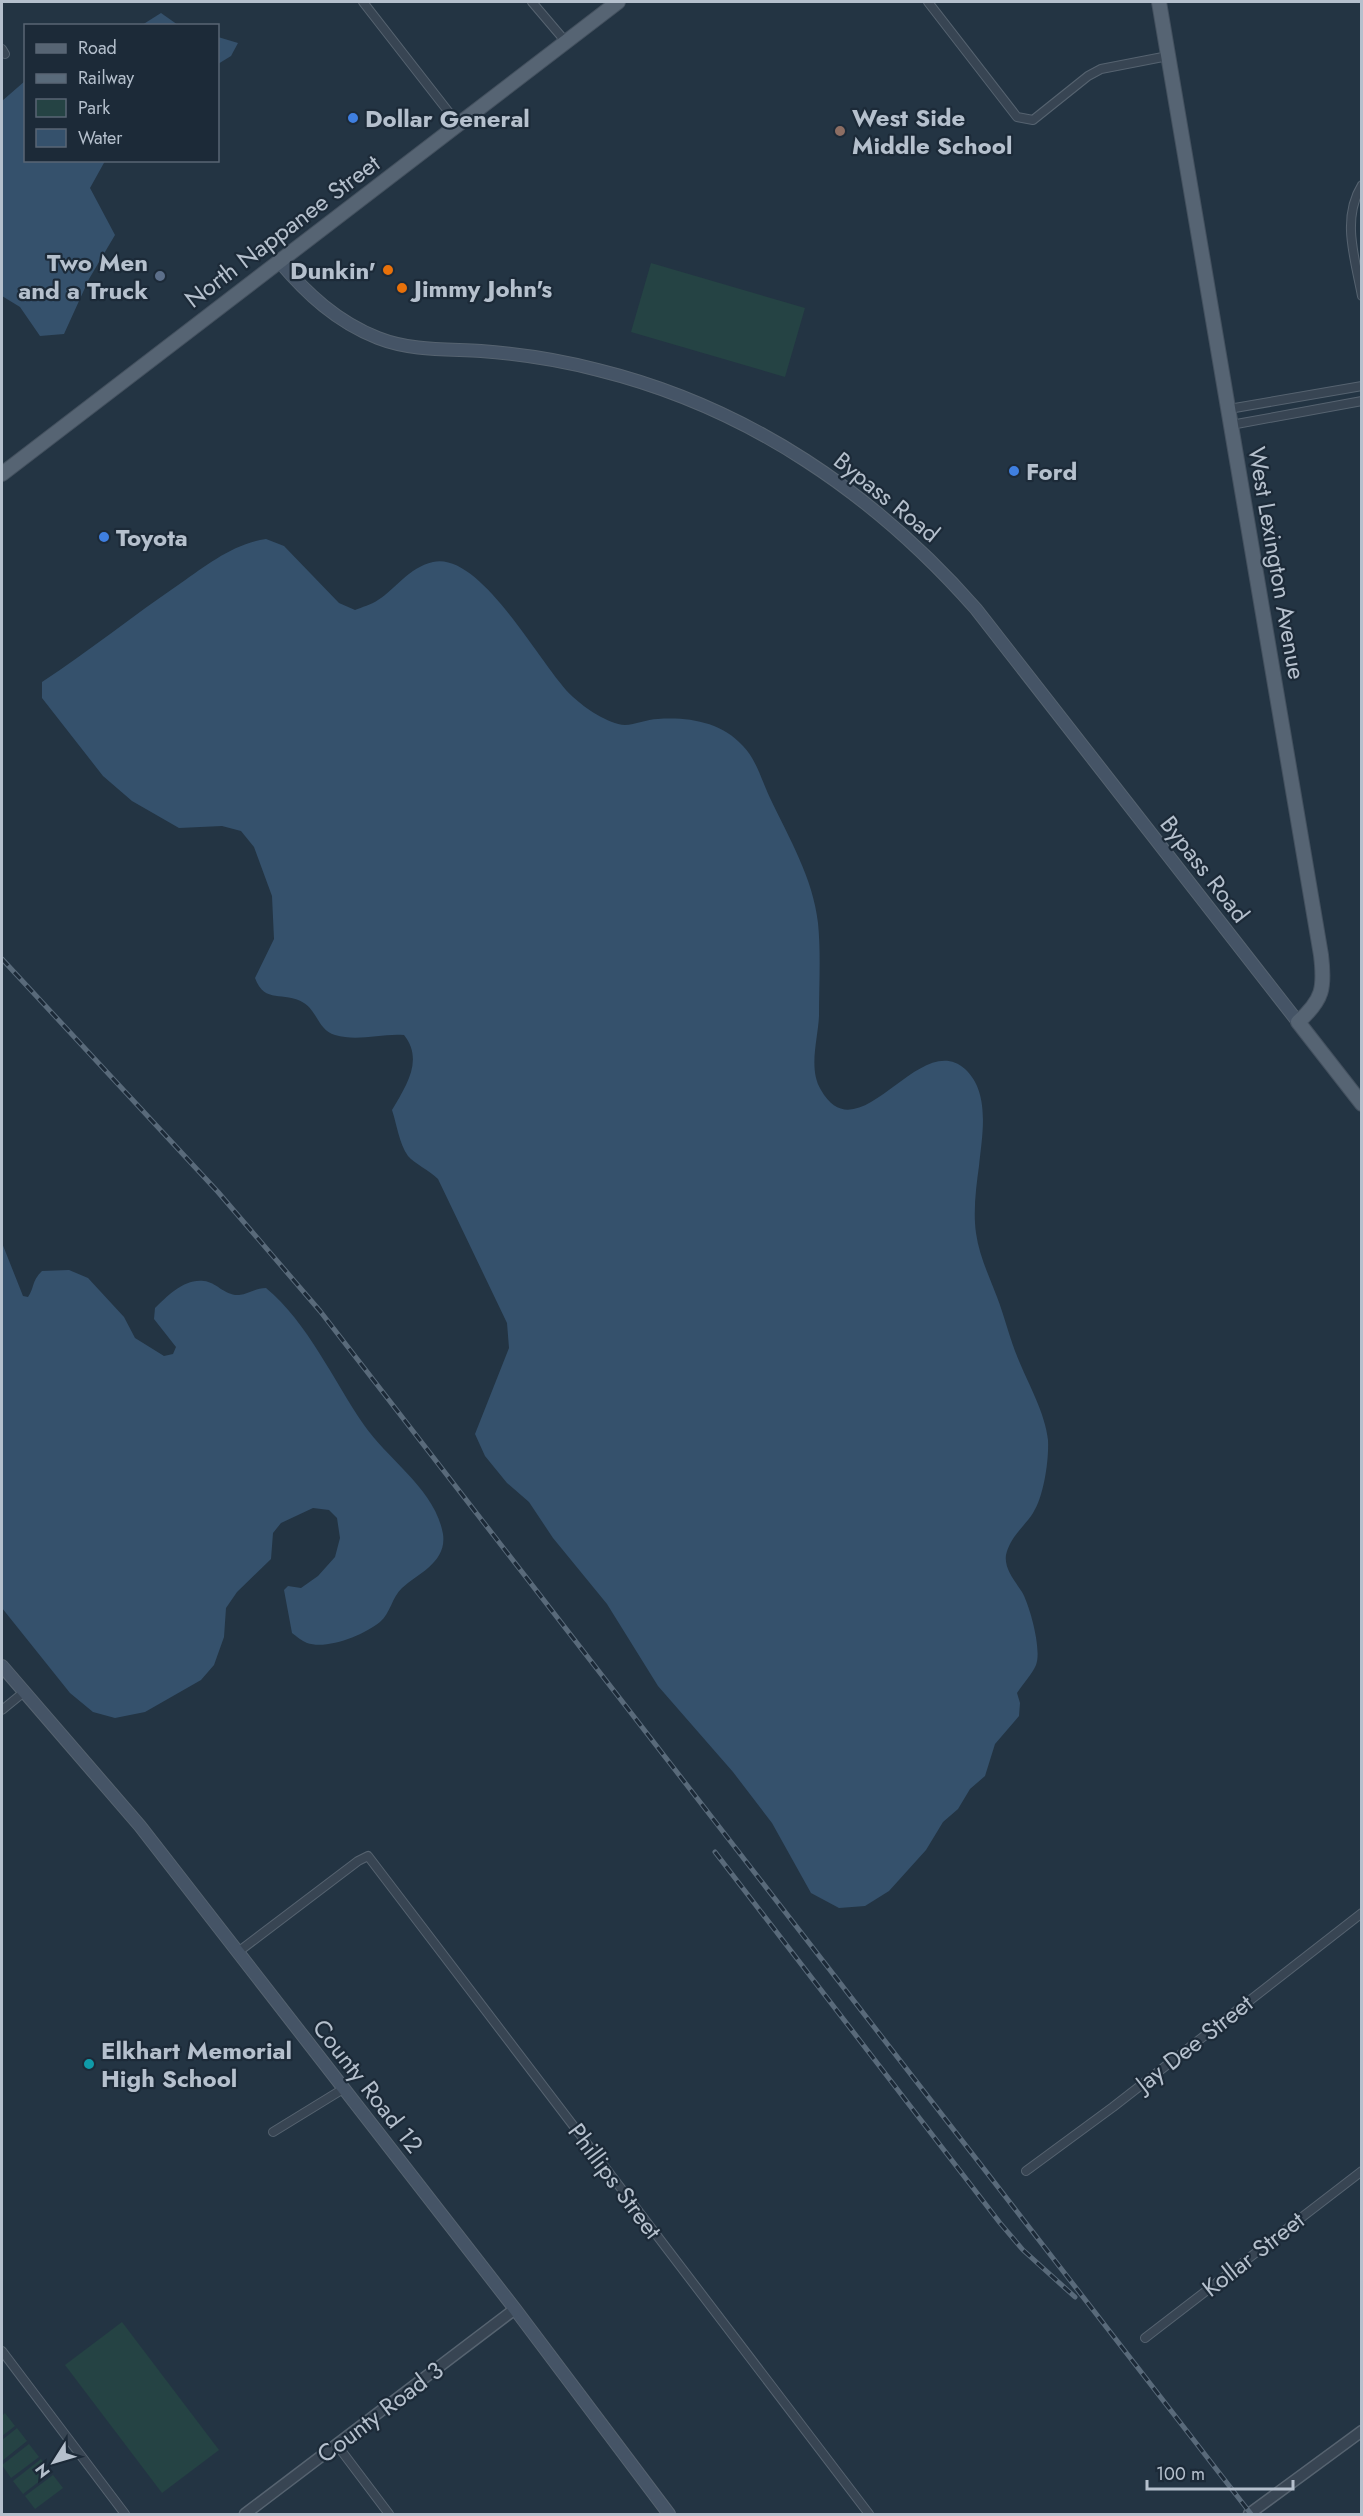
<svg xmlns="http://www.w3.org/2000/svg" width="1363" height="2516" viewBox="0 0 1363 2516" font-family="Jost,sans-serif">
<style>
.green{fill:#254344}
.water{fill:#35516c}
.lines{fill:none;stroke-linecap:round;stroke-linejoin:round}
.minor-casing{stroke:#566370;stroke-width:10}
.tertiary-casing{stroke:#566370;stroke-width:13}
.secondary-casing{stroke:#566370;stroke-width:14}
.primary-casing{stroke:#44515f;stroke-width:16}
.minor{stroke:#384553;stroke-width:8}
.tertiary{stroke:#384553;stroke-width:10}
.secondary{stroke:#455466;stroke-width:12}
.primary{stroke:#566473;stroke-width:14}
.rail-casing{stroke:#596a7a;stroke-width:5}
.rail{stroke:#1c2a38;stroke-width:3;stroke-dasharray:9;stroke-linecap:butt}
.shop-dot{fill:#3f7fe0;stroke:#1c2a38;stroke-width:2}
.education-dot{fill:#8d6e63;stroke:#1c2a38;stroke-width:2}
.food-dot{fill:#e8710a;stroke:#1c2a38;stroke-width:2}
.service-dot{fill:#5c6f8a;stroke:#1c2a38;stroke-width:2}
.culture-dot{fill:#0f9aa8;stroke:#1c2a38;stroke-width:2}
.labels{text-anchor:middle;dominant-baseline:central;stroke-width:4.5;stroke-linejoin:round;paint-order:stroke}
.poi-label{font-size:24px;font-weight:bold;fill:#b5c0cd;stroke:#1c2a38;text-anchor:start}
.street-label{font-size:24px;fill:#b5c0cd;stroke:#1c2a38}
</style>
<rect width="100%" height="100%" fill="#233443"/>
<g class="green">
<polygon points="651,263 805,308 785,377 631,332"/>
<polygon points="122,2322 219,2450 162,2493 65,2365"/>
<polygon points="5,2413 15,2426 2,2436 2,2416"/>
<polygon points="17,2428 27,2441 2,2461 2,2440"/>
<polygon points="29,2444 39,2457 11,2478 2,2465"/>
<polygon points="41,2459 51,2472 23,2494 13,2481"/>
<polygon points="53,2475 63,2488 35,2509 25,2496"/>
</g>
<g class="water">
<polygon points="161,13 178,25 142,25"/>
<polygon points="218,37 238,43 231,56 218,64"/>
<polygon points="25,81 26,160 105,161 90,188 115,235 89,279 64,334 40,336 20,307 2,296 2,101"/>
<path d="M 266,539 L 284,546 L 339,603 L 355,610 C 362,607 371,605 378,600 C 397,588 408,568 433,562 C 482,551 542,669 573,697 C 585,708 608,724 625,725 C 635,725 647,719 658,719 C 689,717 721,722 743,746 C 756,759 762,781 770,798 C 789,838 813,878 818,923 C 821,953 819,986 819,1016 C 818,1039 808,1069 821,1090 C 859,1157 919,1028 965,1069 C 991,1093 982,1136 979,1166 C 976,1187 973,1212 976,1233 C 979,1255 989,1276 997,1297 C 1005,1318 1010,1340 1019,1361 C 1029,1385 1045,1413 1048,1440 C 1049,1460 1044,1496 1033,1513 C 1024,1527 1010,1537 1006,1555 C 1004,1569 1015,1581 1022,1592 C 1030,1606 1042,1650 1036,1665 C 1032,1674 1023,1684 1017,1693 L 1020,1703 L 1019,1716 L 995,1744 L 985,1776 L 970,1789 L 958,1809 L 943,1822 L 926,1850 L 889,1891 L 865,1906 L 839,1908 L 811,1893 L 772,1823 L 733,1772 L 658,1686 L 607,1604 L 553,1538 L 529,1502 L 507,1483 L 485,1456 L 475,1434 L 509,1348 L 507,1323 L 438,1179 C 430,1171 414,1163 408,1156 C 399,1143 397,1125 392,1110 C 406,1086 424,1060 404,1035 C 382,1033 358,1042 335,1035 C 319,1031 317,1011 304,1003 C 283,990 265,1005 255,978 L 274,939 L 272,896 L 254,847 L 241,831 L 222,826 L 179,828 L 132,801 L 103,776 L 42,698 L 42,682 C 89,651 134,615 181,583 C 207,565 233,544 266,539 Z"/>
<path d="M 2,1243 L 23,1296 L 28,1297 C 35,1287 31,1282 42,1271 L 69,1270 L 88,1278 L 124,1317 L 135,1338 L 164,1356 L 173,1354 L 176,1347 L 154,1319 L 155,1308 C 167,1296 185,1278 204,1281 C 216,1282 225,1296 239,1295 C 249,1294 255,1288 266,1288 C 308,1323 333,1380 364,1425 C 388,1460 435,1489 443,1534 C 447,1562 419,1573 402,1588 C 392,1597 390,1614 380,1622 C 364,1635 327,1650 307,1643 C 302,1641 296,1636 292,1633 L 284,1590 L 288,1586 L 301,1588 L 318,1576 L 335,1557 L 340,1538 L 337,1518 L 329,1510 L 313,1508 L 281,1523 L 273,1533 L 271,1559 L 237,1592 L 226,1608 L 224,1637 L 214,1665 L 201,1680 L 145,1712 L 115,1718 L 93,1712 L 70,1693 L 2,1608 Z"/>
</g>
<g class="lines">
<g class="minor-casing">
<g id="minor">
<polyline points="363,2 458,124"/>
<polyline points="532,2 566,42"/>
<polyline points="928,2 1017,117 1033,120 1088,76 1101,69 1168,56"/>
<polyline points="2,49 5,54"/>
<path d="M 1362,185 C 1341,219 1355,258 1362,296"/>
<polyline points="1229,409 1362,386"/>
<polyline points="1231,425 1362,401"/>
<polyline points="2,1710 24,1692"/>
<polyline points="238,1952 358,1861 368,1856 869,2514"/>
<polyline points="273,2132 343,2089"/>
<polyline points="1026,2171 1113,2107 1362,1913"/>
<polyline points="1145,2338 1362,2171"/>
<polyline points="2,2351 125,2514"/>
<polyline points="337,2445 389,2514"/>
</g>
</g>
<g class="tertiary-casing">
<g id="tertiary">
<polyline points="245,2514 515,2309"/>
<polyline points="1249,2514 1362,2431"/>
</g>
</g>
<g class="secondary-casing">
<g id="secondary">
<path d="M 279,261 C 307,294 337,322 378,338 C 411,351 447,349 481,351 C 521,354 560,360 598,370 C 748,407 875,494 976,609 L 1298,1022"/>
<polyline points="2,1666 140,1826 515,2309 669,2514"/>
</g>
</g>
<g class="primary-casing">
<g id="primary">
<path d="M 1159,2 L 1321,955 C 1325,988 1323,1000 1298,1022 L 1362,1104"/>
<polyline points="2,474 618,2"/>
</g>
</g>
<use href="#minor" class="minor"/>
<use href="#tertiary" class="tertiary"/>
<use href="#secondary" class="secondary"/>
<use href="#primary" class="primary"/>
<g class="rail-casing">
<g id="rail">
<polyline points="2,959 218,1192 320,1311 1251,2514"/>
<polyline points="715,1852 1000,2223 1023,2250 1075,2297"/>
</g>
</g>
<use href="#rail" class="rail"/>
</g>
<g class="shop-dot">
<circle cx="353" cy="118" r="6"/>
<circle cx="1014" cy="471" r="6"/>
<circle cx="104" cy="537" r="6"/>
</g>
<circle class="education-dot" cx="840" cy="131" r="6"/>
<g class="food-dot">
<circle cx="388" cy="270" r="6"/>
<circle cx="402" cy="288" r="6"/>
</g>
<circle class="service-dot" cx="160" cy="276" r="6"/>
<circle class="culture-dot" cx="89" cy="2064" r="6"/>
<g class="labels">
<g class="poi-label">
<text x="852" y="117">West Side<tspan x="852" dy="28">Middle School</tspan></text>
<text x="365" y="118">Dollar General</text>
<text x="148" y="262" text-anchor="end">Two Men<tspan x="148" dy="28">and a Truck</tspan></text>
<text x="376" y="270" text-anchor="end">Dunkin'</text>
<text x="414" y="288">Jimmy John's</text>
<text x="1026" y="471">Ford</text>
<text x="116" y="537">Toyota</text>
<text x="101" y="2050">Elkhart Memorial<tspan x="101" dy="28">High School</tspan></text>
</g>
<g class="street-label">
<text transform="translate(282 231) rotate(-37)">North Nappanee Street</text>
<text transform="translate(887 497) rotate(39)">Bypass Road</text>
<text transform="translate(1277 563) rotate(80)">West Lexington Avenue</text>
<text transform="translate(1205 869) rotate(52)">Bypass Road</text>
<text transform="translate(1194 2043) rotate(-38)">Jay Dee Street</text>
<text transform="translate(368 2086) rotate(52)">County Road 12</text>
<text transform="translate(615 2181) rotate(53)">Phillips Street</text>
<text transform="translate(1253 2254) rotate(-38)">Kollar Street</text>
<text transform="translate(380 2412) rotate(-37)">County Road 3</text>
</g>
</g>
<rect width="1363" height="2516" fill="none" stroke="#b5c0cd" stroke-width="6"/>
<rect x="24" y="24" width="195" height="138" fill="#1c2a38" stroke="#596674" stroke-width="1.5"/>
<rect x="36" y="44" width="30" height="9" fill="#566473" stroke="#596674" stroke-width="1.5"/>
<text x="78" y="54" font-size="18" fill="#b5c0cd">Road</text>
<rect x="36" y="74" width="30" height="9" fill="#596a7a" stroke="#596674" stroke-width="1.5"/>
<text x="78" y="84" font-size="18" fill="#b5c0cd">Railway</text>
<rect x="36" y="99" width="30" height="18" fill="#254344" stroke="#596674" stroke-width="1.5"/>
<text x="78" y="114" font-size="18" fill="#b5c0cd">Park</text>
<rect x="36" y="129" width="30" height="18" fill="#35516c" stroke="#596674" stroke-width="1.5"/>
<text x="78" y="144" font-size="18" fill="#b5c0cd">Water</text>
<g transform="translate(54 2462) rotate(233)" stroke="#1c2a38" stroke-width="4.5" paint-order="stroke">
<path d="M0-4.5L10 22L0 15L-10 22Z" fill="#b5c0cd"/>
<text y="-9" font-size="16" font-weight="bold" text-anchor="middle" fill="#b5c0cd">N</text>
</g>
<path d="M1147 2480v9h146v-9" fill="none" stroke="#b5c0cd" stroke-width="3"/>
<text x="1156" y="2480" font-size="18" fill="#b5c0cd" stroke="#1c2a38" stroke-width="4.5" paint-order="stroke">100 m</text>
</svg>
